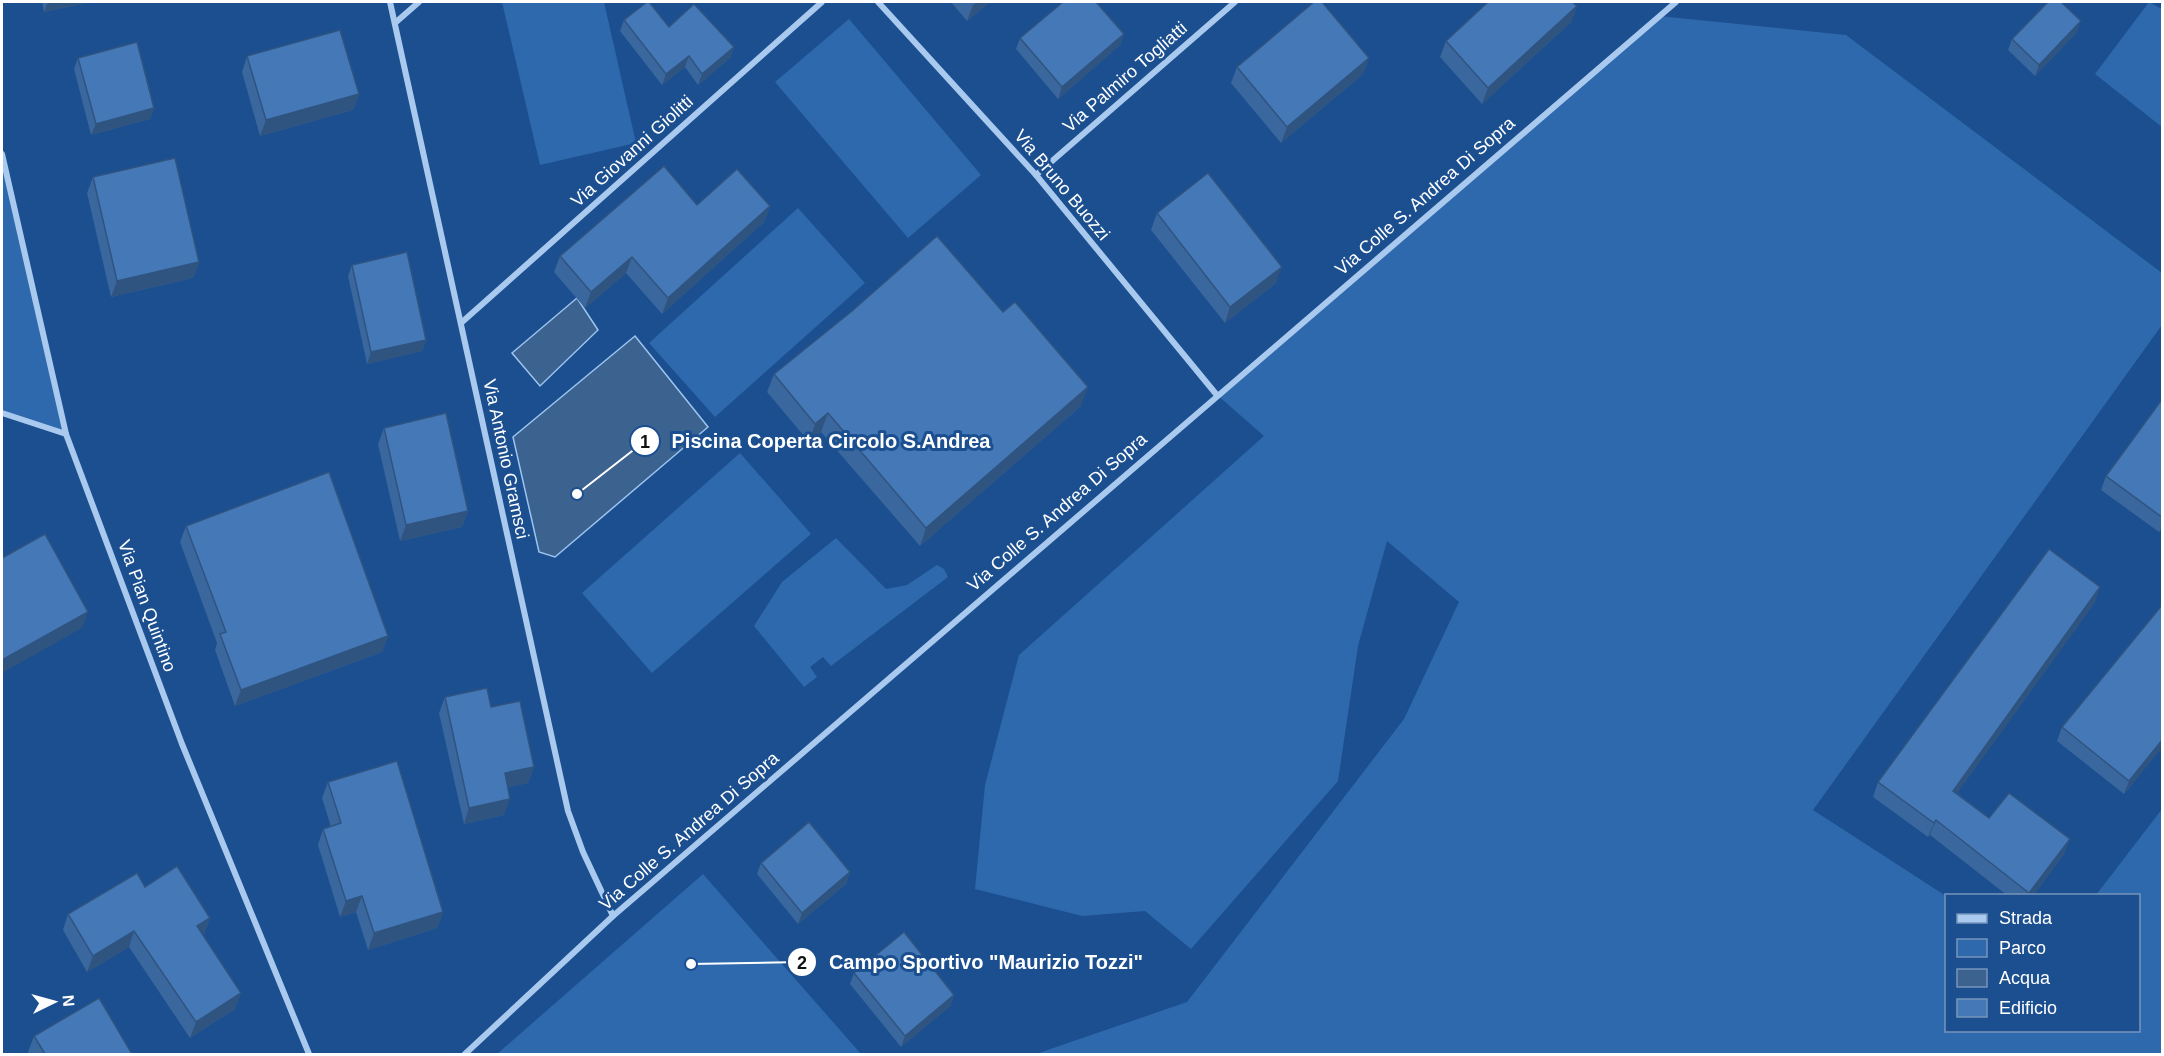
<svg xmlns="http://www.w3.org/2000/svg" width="2164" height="1056" viewBox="0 0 2164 1056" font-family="Arial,sans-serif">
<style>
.green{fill:#2e69ad}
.water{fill:#3c6290;stroke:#9cc4f0;stroke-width:1.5}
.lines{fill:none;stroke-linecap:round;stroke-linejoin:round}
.minor{stroke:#a9c9ee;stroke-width:6}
.wall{fill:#3a679d}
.shaded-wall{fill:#305480}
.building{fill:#4478b7;stroke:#305480;stroke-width:1.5}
.labels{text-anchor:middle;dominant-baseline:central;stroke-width:6;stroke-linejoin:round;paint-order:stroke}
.street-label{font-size:18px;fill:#fff;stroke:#1b4f8f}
.leader{fill:none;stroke:#fff;stroke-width:2}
.callout-dot{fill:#fff;stroke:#1b4f8f;stroke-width:2}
.mark-label{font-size:18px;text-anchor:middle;font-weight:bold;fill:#111}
.callout-label{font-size:20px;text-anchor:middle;font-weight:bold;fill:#fff;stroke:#1b4f8f;stroke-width:6;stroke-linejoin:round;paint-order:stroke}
</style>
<rect width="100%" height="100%" fill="#1b4f8f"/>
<g class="green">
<polygon points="502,2 604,2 636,143 540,165"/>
<polygon points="2149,2 2162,9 2162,127 2095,74"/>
<polygon points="1659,16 1846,35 2162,273 2162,325 1813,810 1946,896 1946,1030 2138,1030 2138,896 2096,895 2162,809 2162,1054 1036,1054 1187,1002 1404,719 1459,602 1387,541 1358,646 1338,781 1191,949 1145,911 1082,916 975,889 985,785 1019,655 1264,436 1216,394"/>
<polygon points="849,19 981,175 908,238 775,82"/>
<polygon points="2,151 66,434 2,413"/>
<polygon points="798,208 865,283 715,417 649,343"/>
<polygon points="740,453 811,534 652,673 582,593"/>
<polygon points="836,538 886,589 907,585 937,565 944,569 948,577 831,666 823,657 810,667 817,677 804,687 754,626 782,582"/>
<polygon points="703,874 861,1054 497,1054"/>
</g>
<g class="water">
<polygon points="577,298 598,330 540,386 512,353"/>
<polygon points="635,336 708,427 555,557 539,552 513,437"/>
</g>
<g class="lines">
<g class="minor">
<polyline points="390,2 568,811 583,852 613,916"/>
<polyline points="878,2 1036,175 1216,394"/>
<polyline points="395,23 419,2"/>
<polyline points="2,154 66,434 182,744 309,1054"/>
<polyline points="1036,175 1235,2"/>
<polyline points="461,323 822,2"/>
<polyline points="2,413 66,434"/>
<polyline points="465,1054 613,916 1676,2"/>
</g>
</g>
<g class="wall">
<polygon points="42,2 91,2 44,12"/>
<polygon points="951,2 990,2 967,21"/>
<polygon points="1577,6 1571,22 1482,104 1440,57 1446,41"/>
<polygon points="624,20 669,27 734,47 730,58 698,85 685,67 662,85 620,31"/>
<polygon points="2077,32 2035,76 2008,50 2012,39"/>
<polygon points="1124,34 1120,45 1058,99 1016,49 1020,38"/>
<polygon points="247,56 359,94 353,110 260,136 242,72"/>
<polygon points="78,58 154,108 150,119 91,135 74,69"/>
<polygon points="1369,58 1363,74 1281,143 1231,83 1237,67"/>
<polygon points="93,177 199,262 193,278 111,297 87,193"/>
<polygon points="697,205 770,206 764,222 662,314 626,273 585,308 554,272 560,256"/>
<polygon points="1157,213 1276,283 1225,323 1151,230"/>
<polygon points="352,265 426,340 422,351 367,364 348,276"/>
<polygon points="774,374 1081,406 920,546 821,432 809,442 767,392"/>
<polygon points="2163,398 2163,527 2159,532 2101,490 2106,476"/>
<polygon points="384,428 468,511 462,527 400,541 378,444"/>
<polygon points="186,526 388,636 382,652 235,706 215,650 217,643 180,542"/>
<polygon points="2095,602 1957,793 1989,818 2064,854 2033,896 2008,896 1930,835 1928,837 1873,797 1878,782"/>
<polygon points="2163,604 2163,746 2124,794 2057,741 2062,727"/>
<polygon points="445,697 491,707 534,767 528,783 508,787 504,815 464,824 439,713"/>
<polygon points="328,782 443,912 437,928 368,950 356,912 340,917 318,845 323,829 331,827 322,798"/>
<polygon points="761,863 850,872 846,884 798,924 757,874"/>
<polygon points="145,887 210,918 204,934 202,935 235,1009 190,1038 129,947 87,972 63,930 68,914"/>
<polygon points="854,973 954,995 950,1006 901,1047 850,984"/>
<polygon points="34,1036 132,1054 29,1054 28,1052"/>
</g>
<g class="shaded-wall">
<polygon points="48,2 91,2 44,12"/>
<polygon points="977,2 990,2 967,21 973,5"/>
<polygon points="1577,6 1571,22 1482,104 1488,88"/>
<polygon points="2081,21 2077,32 2035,76 2039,65"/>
<polygon points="1124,34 1120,45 1058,99 1062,87"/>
<polygon points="734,47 730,58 698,85 702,74"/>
<polygon points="689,56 685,67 662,85 666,74"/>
<polygon points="1369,58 1363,74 1281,143 1287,127"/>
<polygon points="359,94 353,110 260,136 266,120"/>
<polygon points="154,108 150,119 91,135 96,124"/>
<polygon points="770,206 764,222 662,314 668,298"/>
<polygon points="632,257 626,273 585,308 591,292"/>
<polygon points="199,262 193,278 111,297 117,281"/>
<polygon points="1282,267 1276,283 1225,323 1230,307"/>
<polygon points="426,340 422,351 367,364 371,352"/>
<polygon points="1088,387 1081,406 920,546 926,528"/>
<polygon points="828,413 821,432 809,442 815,424"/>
<polygon points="468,511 462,527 400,541 406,525"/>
<polygon points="2100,587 2095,602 1948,806 1953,791"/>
<polygon points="88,612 82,628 2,673 2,660"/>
<polygon points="388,636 382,652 235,706 241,690"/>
<polygon points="2163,739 2163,746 2124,794 2129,781"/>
<polygon points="534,767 528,783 499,789 505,773"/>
<polygon points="510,799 504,815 464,824 469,808"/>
<polygon points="1936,820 1930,835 1928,837 1934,823"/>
<polygon points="2070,839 2064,854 2033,896 2028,896 2029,893"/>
<polygon points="850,872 846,884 798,924 802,913"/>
<polygon points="362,896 356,912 340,917 346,901"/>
<polygon points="443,912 437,928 368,950 374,933"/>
<polygon points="210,918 204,934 191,942 197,926"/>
<polygon points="134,931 129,947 87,972 93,956"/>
<polygon points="241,993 235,1009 190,1038 196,1022"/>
<polygon points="954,995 950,1006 901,1047 905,1036"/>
</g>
<g class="building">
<polygon points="647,2 649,2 669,27 694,4 734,47 702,74 689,56 666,74 624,20"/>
<polygon points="1063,2 1096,2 1124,34 1062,87 1020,38"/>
<polygon points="1314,2 1322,2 1369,58 1287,127 1237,67"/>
<polygon points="1488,2 1572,2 1577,6 1488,88 1446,41"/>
<polygon points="2048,2 2061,2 2081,21 2039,65 2012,39"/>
<polygon points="340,30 359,94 266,120 247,56"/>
<polygon points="137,42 154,108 96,124 78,58"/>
<polygon points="175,158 199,262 117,281 93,177"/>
<polygon points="664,166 697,205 737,169 770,206 668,298 632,257 591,292 560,256"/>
<polygon points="1208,173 1282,267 1230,307 1157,213"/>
<polygon points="937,236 1003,312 1015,302 1088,387 926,528 828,413 815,424 774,374 852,311"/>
<polygon points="407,252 426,340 371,352 352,265"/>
<polygon points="2163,398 2163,518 2106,476"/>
<polygon points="446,413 468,511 406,525 384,428"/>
<polygon points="329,472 388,636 241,690 220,634 226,632 186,526"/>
<polygon points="45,534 88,612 2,660 2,558"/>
<polygon points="2049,549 2100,587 1953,791 1989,818 2009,793 2070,839 2029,893 1936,820 1934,823 1878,782"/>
<polygon points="2163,604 2163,739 2129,781 2062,727"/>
<polygon points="487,688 491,707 520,701 534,767 505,773 510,799 469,808 445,697"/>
<polygon points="397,761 443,912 374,933 362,896 346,901 323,829 341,823 328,782"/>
<polygon points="809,822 850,872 802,913 761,863"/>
<polygon points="177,866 210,918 197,926 241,993 196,1022 134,931 93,956 68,914 137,873 145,887"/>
<polygon points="904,932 954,995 905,1036 854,973"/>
<polygon points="99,998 132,1054 45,1054 34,1036"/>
</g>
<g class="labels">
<g class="street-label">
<text transform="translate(1125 77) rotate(-41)">Via Palmiro Togliatti</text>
<text transform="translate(632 151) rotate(-42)">Via Giovanni Giolitti</text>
<text transform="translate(1062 185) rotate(50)">Via Bruno Buozzi</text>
<text transform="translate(1425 196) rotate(-41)">Via Colle S. Andrea Di Sopra</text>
<text transform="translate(506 459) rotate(78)">Via Antonio Gramsci</text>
<text transform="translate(1057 512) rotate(-41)">Via Colle S. Andrea Di Sopra</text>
<text transform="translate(147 606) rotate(70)">Via Pian Quintino</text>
<text transform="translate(689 831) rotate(-41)">Via Colle S. Andrea Di Sopra</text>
</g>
</g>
<path class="leader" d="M577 494L645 441M691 964L802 962"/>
<g class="callout-dot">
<circle cx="577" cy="494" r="6"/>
<circle cx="691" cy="964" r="6"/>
<circle cx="645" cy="441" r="15"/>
<circle cx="802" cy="962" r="15"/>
</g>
<g class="mark-label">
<text x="645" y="448">1</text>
<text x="802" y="969">2</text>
</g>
<g class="callout-label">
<text x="831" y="448">Piscina Coperta Circolo S.Andrea</text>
<text x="986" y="969">Campo Sportivo "Maurizio Tozzi"</text>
</g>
<rect width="2164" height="1056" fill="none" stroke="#ffffff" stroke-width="6"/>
<rect x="1945" y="894" width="195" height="138" fill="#1b4f8f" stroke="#7695bc" stroke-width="1.5"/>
<rect x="1957" y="914" width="30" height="9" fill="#a9c9ee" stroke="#7695bc" stroke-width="1.5"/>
<text x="1999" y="924" font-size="18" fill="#ffffff">Strada</text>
<rect x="1957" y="939" width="30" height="18" fill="#2e69ad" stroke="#7695bc" stroke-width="1.5"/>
<text x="1999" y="954" font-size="18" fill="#ffffff">Parco</text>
<rect x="1957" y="969" width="30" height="18" fill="#3c6290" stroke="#7695bc" stroke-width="1.5"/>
<text x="1999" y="984" font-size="18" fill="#ffffff">Acqua</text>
<rect x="1957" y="999" width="30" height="18" fill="#4478b7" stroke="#7695bc" stroke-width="1.5"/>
<text x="1999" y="1014" font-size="18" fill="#ffffff">Edificio</text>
<g transform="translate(54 1002) rotate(85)" stroke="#1b4f8f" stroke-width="4.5" paint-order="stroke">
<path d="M0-4.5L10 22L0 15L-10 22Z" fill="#ffffff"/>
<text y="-9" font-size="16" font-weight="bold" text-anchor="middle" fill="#ffffff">N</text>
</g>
</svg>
